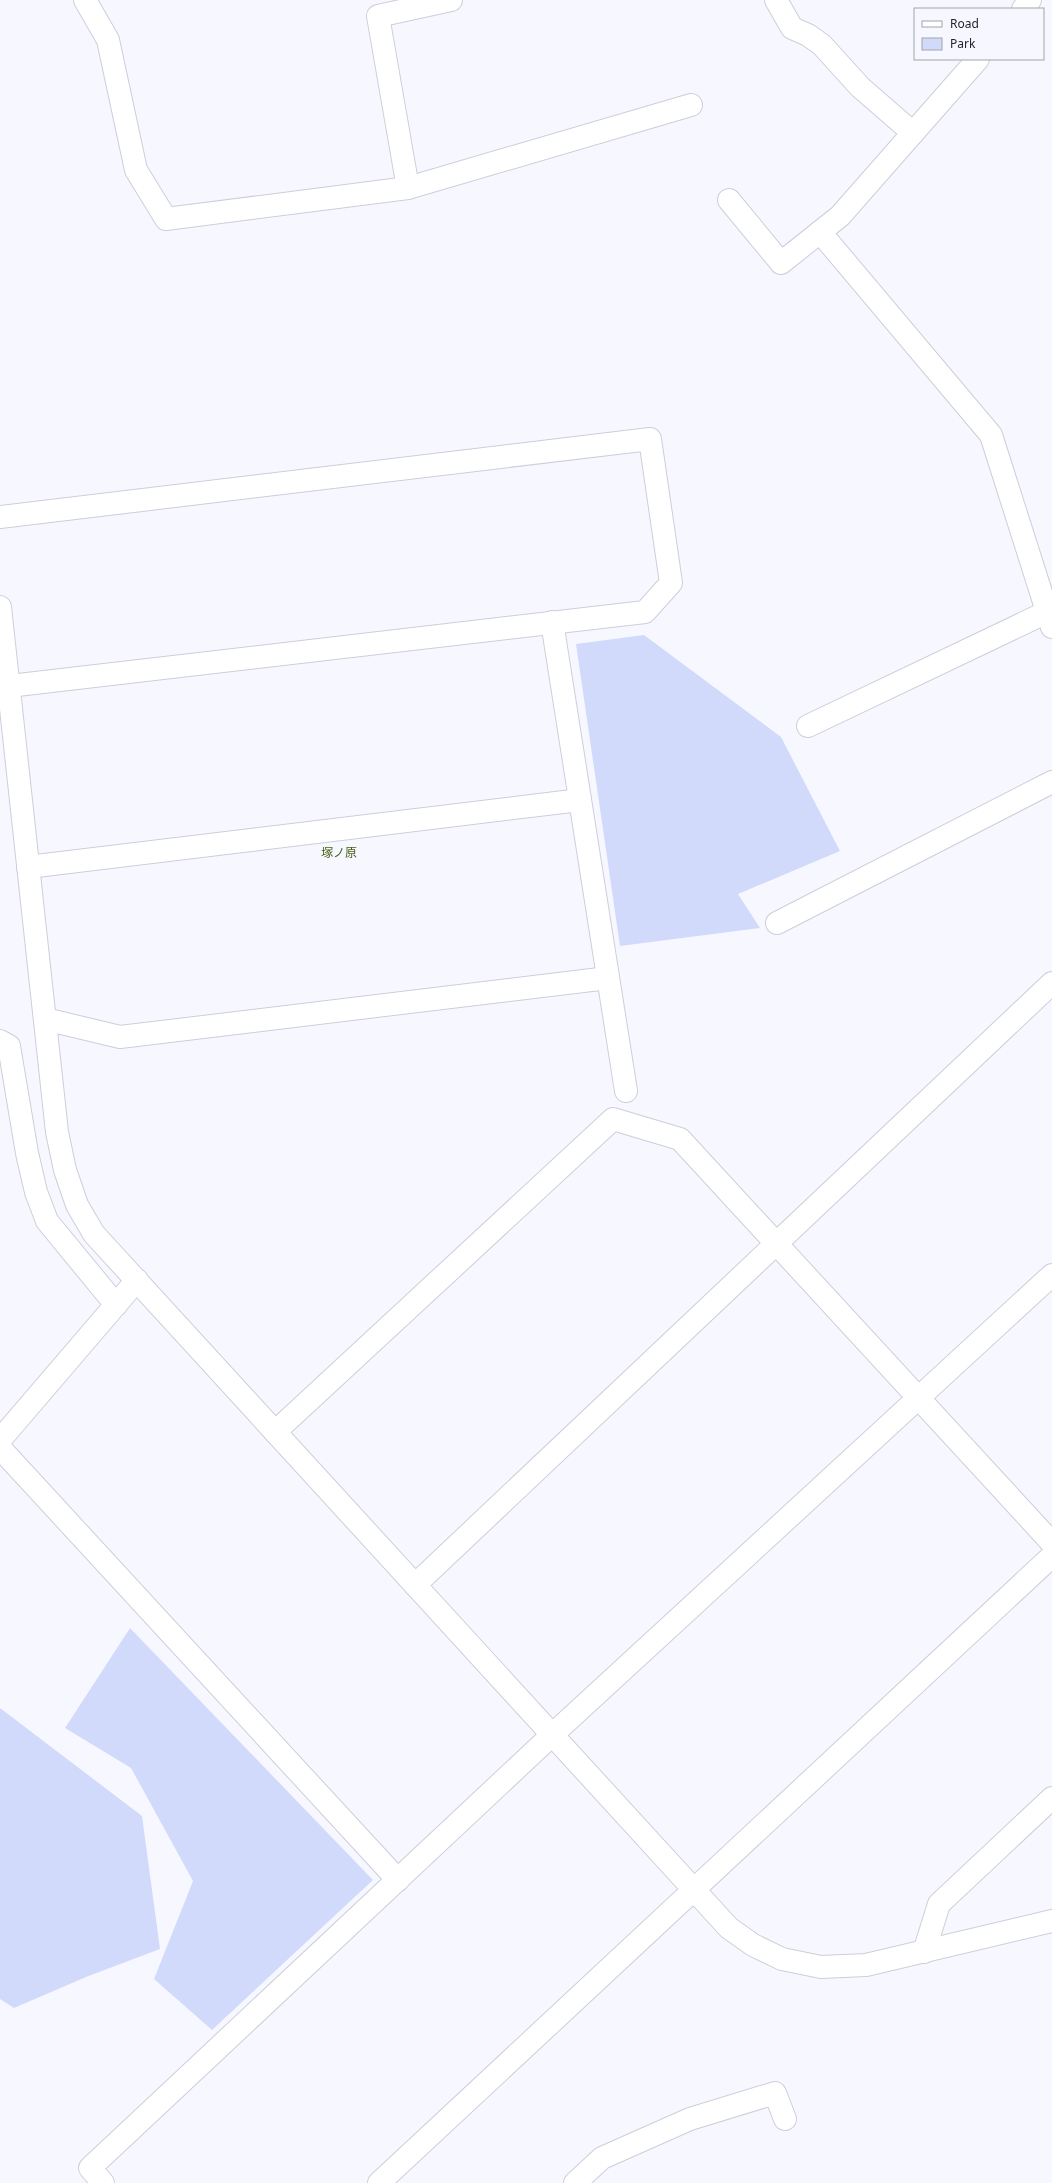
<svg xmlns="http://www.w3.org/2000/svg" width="1052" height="2183" viewBox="0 0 1052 2183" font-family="'Noto Sans','Noto Sans JP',sans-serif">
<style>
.green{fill:#d2dafc}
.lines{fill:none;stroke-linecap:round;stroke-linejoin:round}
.minor-casing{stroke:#ccced9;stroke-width:24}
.minor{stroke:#fff;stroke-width:22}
.labels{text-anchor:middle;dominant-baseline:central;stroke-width:3;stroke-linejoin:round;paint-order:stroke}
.quarter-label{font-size:12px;fill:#495f17;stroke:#f7f8ff}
</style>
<rect width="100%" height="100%" fill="#f7f8ff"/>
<g class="green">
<polygon points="644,635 781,737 840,851 738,894 760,928 620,946 576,644"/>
<polygon points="130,1628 373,1880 212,2030 154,1979 193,1881 131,1768 65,1728"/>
<polygon points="0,1708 142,1816 160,1949 86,1977 14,2008 0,1999"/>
</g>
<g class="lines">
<g class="minor-casing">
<g id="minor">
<polyline points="85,0 108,40 136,170 166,219 408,188 691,105"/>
<polyline points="776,0 792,28 808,35 822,45 860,87 913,133"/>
<polyline points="1023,9 1030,0"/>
<polyline points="408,188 378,16 451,0"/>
<polyline points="729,200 781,263 840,216 978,59"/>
<polyline points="820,232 991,435 1052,627"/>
<polyline points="0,517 650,439 671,583 645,612 0,687"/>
<polyline points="0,607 57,1132 65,1170 77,1205 94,1234 729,1928 753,1945 782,1959 821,1967 866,1965 1052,1921"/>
<polyline points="552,622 626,1091"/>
<polyline points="808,726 1047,612"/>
<polyline points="28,867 580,800"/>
<polyline points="777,923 1052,782"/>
<polyline points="45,1019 120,1037 608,978"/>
<polyline points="0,1041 9,1046 27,1153 36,1192 47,1221 116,1305"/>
<polyline points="275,1432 613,1119 680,1139 1052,1543"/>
<polyline points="0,1440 137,1280"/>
<polyline points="0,1448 398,1880"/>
<polyline points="415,1585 1052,983"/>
<polyline points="924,1952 939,1904 1052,1798"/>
<polyline points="103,2183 90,2168 552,1735 1052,1275"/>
<polyline points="379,2183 1052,1556"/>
<polyline points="575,2183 602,2158 690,2119 775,2093 785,2119"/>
</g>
</g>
<use href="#minor" class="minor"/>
</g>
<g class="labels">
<g class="quarter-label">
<text x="339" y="852">塚ノ原</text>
</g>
</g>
<rect x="914" y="8" width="130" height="52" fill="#f7f8ff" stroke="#a3a4a9"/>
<rect x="922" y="21" width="20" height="6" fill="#ffffff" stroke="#a3a4a9"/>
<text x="950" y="28" font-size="12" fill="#242529">Road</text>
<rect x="922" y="38" width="20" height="12" fill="#d2dafc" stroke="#a3a4a9"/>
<text x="950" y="48" font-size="12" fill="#242529">Park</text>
</svg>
